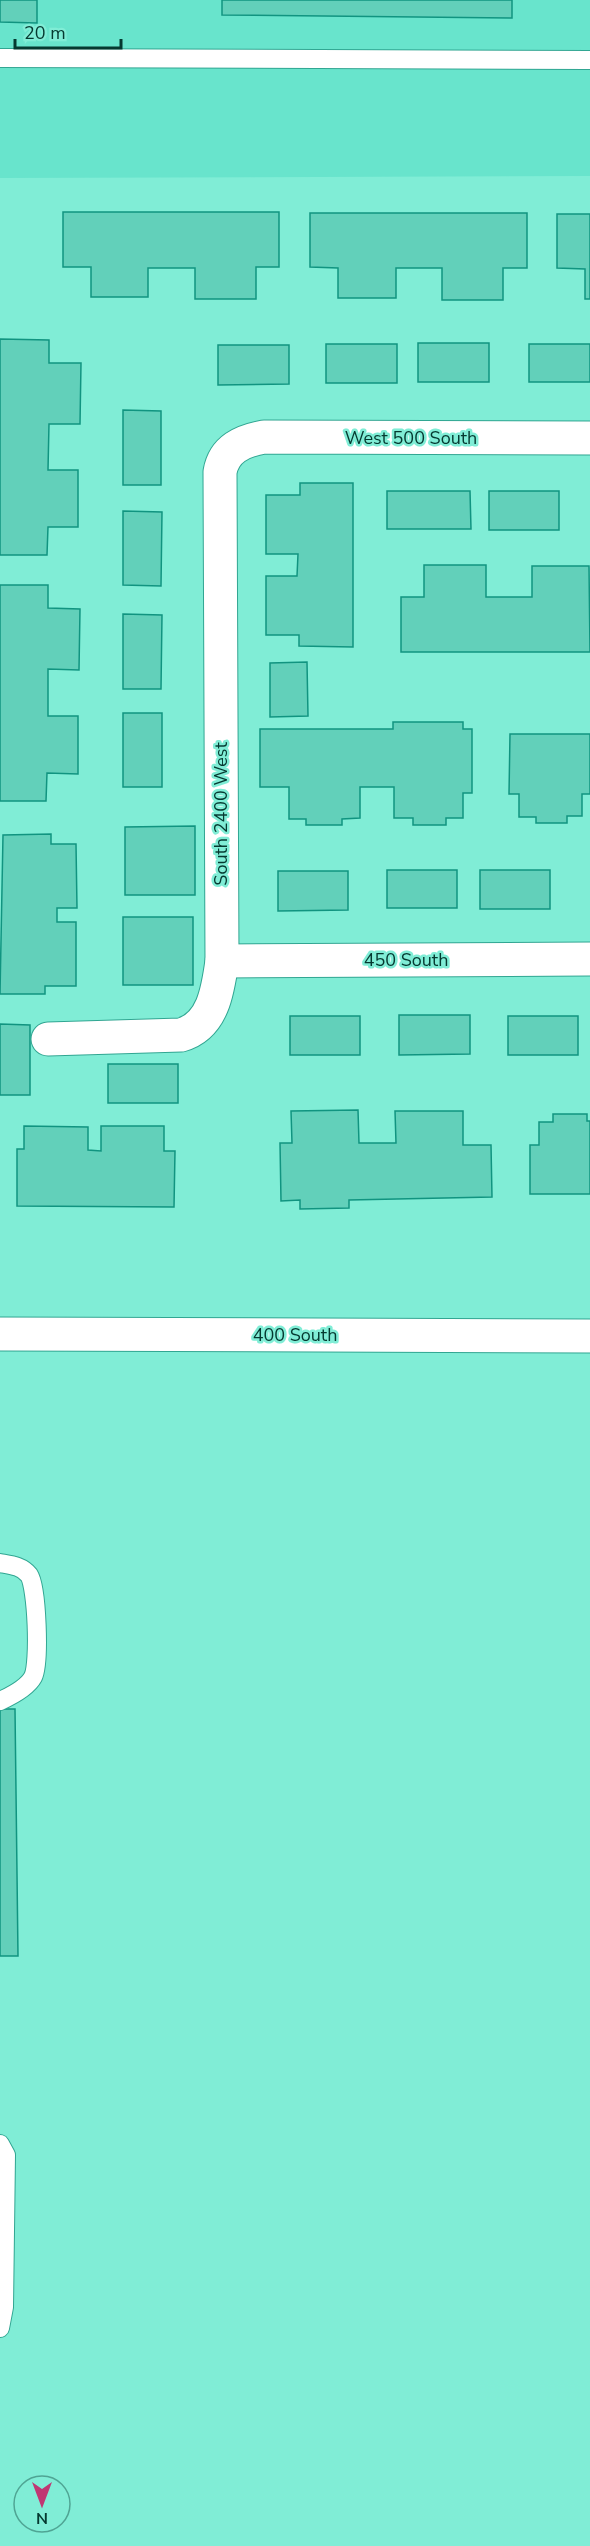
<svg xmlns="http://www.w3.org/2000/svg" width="590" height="2546" viewBox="0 0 590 2546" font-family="'Nunito Sans',sans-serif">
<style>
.built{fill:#68e4cc}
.building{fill:#62d0ba;stroke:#119480;stroke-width:1.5}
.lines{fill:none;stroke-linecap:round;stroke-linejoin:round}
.service-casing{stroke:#31a692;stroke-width:20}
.minor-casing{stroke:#31a692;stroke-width:35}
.secondary-casing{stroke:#31a692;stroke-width:35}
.service{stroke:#fff;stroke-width:18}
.minor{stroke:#fff;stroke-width:33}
.secondary{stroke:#fff;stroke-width:33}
.labels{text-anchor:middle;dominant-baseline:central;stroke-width:5;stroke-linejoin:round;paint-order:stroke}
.street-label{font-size:18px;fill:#053930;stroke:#80edd6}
</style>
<rect width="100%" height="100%" fill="#80edd6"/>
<polygon class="built" points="0,0 590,0 590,176 0,178"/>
<g class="building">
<polygon points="0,0 37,0 37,23 0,22"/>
<polygon points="222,0 512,0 512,18 222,15"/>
<polygon points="63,212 279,212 279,267 256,267 256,299 195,299 195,268 148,268 148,297 91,297 91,267 63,267"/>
<polygon points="310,213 527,213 527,268 503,268 503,300 442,300 442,268 396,268 396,298 338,298 338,268 310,267"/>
<polygon points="557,214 590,214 590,299 585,299 585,269 557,268"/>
<polygon points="0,339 49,340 49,363 81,363 80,424 49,424 48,470 78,470 78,527 48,527 47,555 0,555"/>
<rect x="418" y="343" width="71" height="39"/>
<rect x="326" y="344" width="71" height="39"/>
<rect x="529" y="344" width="61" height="38"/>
<polygon points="218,345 289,345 289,384 218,385"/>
<polygon points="123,410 161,411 161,485 123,485"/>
<polygon points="300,483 353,483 353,647 299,646 299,635 266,635 266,576 297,576 298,554 266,554 266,495 300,495"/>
<polygon points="387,491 470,491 471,529 387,529"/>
<rect x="489" y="491" width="70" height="39"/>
<polygon points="123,511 162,512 161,586 123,585"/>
<polygon points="424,565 486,565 486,597 532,597 532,566 589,566 590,652 401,652 401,597 424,597"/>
<polygon points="0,585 48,585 48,608 80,609 79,670 48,669 48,716 78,716 78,774 47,773 46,801 0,801"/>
<polygon points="123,614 162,615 161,689 123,689"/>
<polygon points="307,662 308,716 270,717 270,663"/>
<rect x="123" y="713" width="39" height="74"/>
<polygon points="393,722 463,722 463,729 472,729 472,793 463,793 463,818 446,818 446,825 413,825 413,818 394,818 394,787 360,787 360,818 342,819 342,825 306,825 306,819 289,819 289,787 260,787 260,729 393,729"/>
<polygon points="510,734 590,734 590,794 582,794 582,816 567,816 567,823 536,823 536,817 519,817 519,794 509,794"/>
<polygon points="195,826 195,895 125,895 125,827"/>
<polygon points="51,834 51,844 76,844 77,908 57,908 57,922 76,922 76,986 45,986 45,994 0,994 3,835"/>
<rect x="387" y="870" width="70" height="38"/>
<rect x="480" y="870" width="70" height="39"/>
<polygon points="278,871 348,871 348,910 278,911"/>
<rect x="123" y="917" width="70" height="68"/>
<polygon points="399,1015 470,1015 470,1054 399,1055"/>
<rect x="290" y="1016" width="70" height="39"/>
<rect x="508" y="1016" width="70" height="39"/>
<polygon points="0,1024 30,1025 30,1095 0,1095"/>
<rect x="108" y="1064" width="70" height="39"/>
<polygon points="358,1110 359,1143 396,1143 395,1111 463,1111 463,1145 491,1145 492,1197 349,1200 349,1208 300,1209 300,1200 281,1201 280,1143 292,1143 291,1111"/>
<polygon points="553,1114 587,1114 587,1121 590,1121 590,1194 530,1194 530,1145 539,1145 539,1122 553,1122"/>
<polygon points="24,1126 88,1127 88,1150 101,1151 101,1126 164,1126 164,1151 175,1151 174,1207 17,1206 17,1149 24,1149"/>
<polygon points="0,1709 15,1709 18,1956 0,1956"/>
</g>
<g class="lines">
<g class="service-casing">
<g id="service">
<polyline points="0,58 590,60"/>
<path d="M 0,1563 C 11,1565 22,1566 29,1575 C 37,1587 40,1663 33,1677 C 27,1688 11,1696 0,1701"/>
<polyline points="0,2144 6,2155 4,2307 0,2328"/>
</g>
</g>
<g class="minor-casing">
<g id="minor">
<polyline points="222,961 590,959"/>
<path d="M 48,1039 L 181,1035 C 213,1026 218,990 222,961 L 220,472 C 224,449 242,441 264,437 L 590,438"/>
</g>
</g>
<g class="secondary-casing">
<polyline id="secondary" points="0,1334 590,1336"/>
</g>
<use href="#service" class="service"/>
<use href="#minor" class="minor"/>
<use href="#secondary" class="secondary"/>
</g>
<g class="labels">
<g class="street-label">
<text x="411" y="438">West 500 South</text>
<text transform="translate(221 814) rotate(-90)">South 2400 West</text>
<text x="406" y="960">450 South</text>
<text x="295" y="1335">400 South</text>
</g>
</g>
<g transform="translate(42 2504) rotate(180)"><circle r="28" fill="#80edd6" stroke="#4fa594" stroke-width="1.5"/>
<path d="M0-4.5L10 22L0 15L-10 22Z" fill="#c03773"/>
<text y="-9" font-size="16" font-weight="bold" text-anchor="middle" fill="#053930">N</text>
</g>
<path d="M15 39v9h106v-9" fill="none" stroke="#053930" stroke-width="3"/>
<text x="24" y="39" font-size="18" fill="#053930" stroke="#80edd6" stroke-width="4.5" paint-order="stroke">20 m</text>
</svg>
